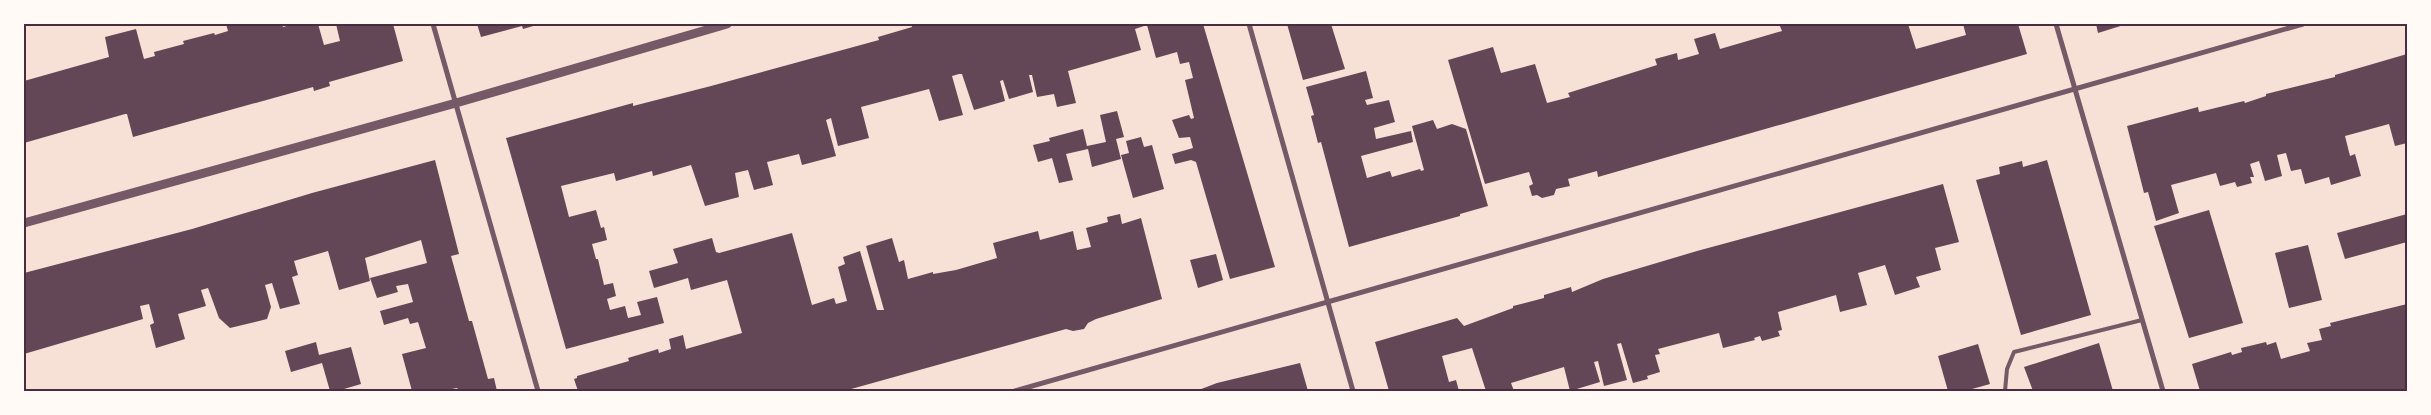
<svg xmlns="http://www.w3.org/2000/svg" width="2431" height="415" viewBox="0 0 2431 415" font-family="'Fira Sans Condensed',sans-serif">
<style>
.building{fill:#644757}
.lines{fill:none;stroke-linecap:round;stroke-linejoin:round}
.service{stroke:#755966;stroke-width:4}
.minor{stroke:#755966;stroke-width:5}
.tertiary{stroke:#755966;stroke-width:9}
.neatline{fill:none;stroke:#4a2c40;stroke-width:2}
</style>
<rect width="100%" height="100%" fill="#f7e1d7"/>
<g class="building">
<polygon points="226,24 282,24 283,27 294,24 318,24 324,45 340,41 336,24 393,24 403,61 329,82 330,86 314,91 313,87 133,137 127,114 125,114 24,143 24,81 109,57 105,37 136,29 144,59 155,56 154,52 184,44 183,41 214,33 215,35 228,31"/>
<polygon points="477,24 540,24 523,29 522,26 481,37"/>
<polygon points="911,24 1203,24 1275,267 1230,279 1196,162 1191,160 1175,164 1172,154 1193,148 1190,137 1179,138 1172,120 1189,115 1191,119 1194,118 1185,80 1193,78 1189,62 1180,64 1177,52 1156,58 1147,25 1135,29 1141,50 1068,71 1076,103 1057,107 1054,94 1037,97 1032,75 1029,75 1033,92 1009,99 1003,80 1000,81 1005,101 974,110 962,74 959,74 952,76 963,115 939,121 929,89 861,107 869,138 838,146 831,118 826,120 836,156 802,165 799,154 767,162 773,185 754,190 748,170 735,173 739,197 705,206 691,165 653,176 652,171 616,181 614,173 561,186 569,217 596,210 601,228 604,227 607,240 592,244 596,259 598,259 604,285 613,283 616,296 607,299 610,310 625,306 628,318 641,315 637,302 657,297 664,323 566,349 506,138 633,103 633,106 711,86 879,40 878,37 912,27"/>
<polygon points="1287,24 1331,24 1345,69 1303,80"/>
<polygon points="1779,24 1801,24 1801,26 1809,24 1908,24 1916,49 1966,35 1963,24 2018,24 2027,54 1598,177 1597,171 1568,179 1570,186 1556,189 1554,195 1542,198 1537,195 1532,196 1529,186 1533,184 1529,172 1485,184 1448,60 1493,47 1501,73 1535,64 1547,103 1570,97 1568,93 1657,65 1655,59 1677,53 1678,60 1699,54 1694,39 1715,33 1720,49 1782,31"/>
<polygon points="2096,24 2127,24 2098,33"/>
<polygon points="2407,54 2407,143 2395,146 2389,124 2345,136 2350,156 2355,154 2361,176 2331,185 2329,177 2305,184 2301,169 2291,171 2286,153 2277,155 2282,176 2265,181 2259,161 2250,164 2254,177 2250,177 2252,183 2237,187 2235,182 2220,186 2216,173 2171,185 2179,213 2156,221 2148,192 2144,193 2127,126 2198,107 2199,112 2244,101 2245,103 2266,96 2266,94 2335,77 2335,75"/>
<polygon points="1366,71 1373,98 1365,100 1367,105 1389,100 1395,122 1374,128 1376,139 1411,131 1413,142 1361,156 1367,178 1390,171 1392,177 1420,169 1421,171 1424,170 1412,126 1433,120 1437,129 1452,124 1466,129 1488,206 1460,214 1460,216 1349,247 1321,142 1318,143 1311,116 1314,115 1306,87"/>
<polygon points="1117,111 1124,137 1116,139 1121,159 1092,167 1088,149 1066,154 1073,180 1059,183 1052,158 1038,162 1033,145 1050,141 1049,138 1083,129 1087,146 1106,142 1100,115"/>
<polygon points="1141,137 1144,147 1152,145 1164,189 1133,198 1121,155 1129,153 1126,141"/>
<polygon points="435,160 459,254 451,256 469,321 472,321 488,379 494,378 497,391 459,391 457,388 442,391 412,391 402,354 426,348 418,322 410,324 408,318 384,325 380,311 413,302 408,284 396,286 398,292 377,298 370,278 427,263 421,240 365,258 370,281 339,290 328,251 294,261 298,275 292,277 300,304 280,309 272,283 265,285 271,307 267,319 230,328 219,318 208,288 201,290 206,306 178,314 185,339 156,348 150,325 154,323 149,304 140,306 143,319 24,354 24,273 192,229 312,193"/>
<polygon points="2047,160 2091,315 2021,335 1976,180 2000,174 1999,167 2022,161 2023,167"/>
<polygon points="1943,184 1959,242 1935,248 1941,270 1916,277 1920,287 1895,295 1885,265 1858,273 1867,305 1840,312 1836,295 1778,312 1782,330 1778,331 1780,336 1762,341 1760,336 1754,338 1755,340 1723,348 1719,333 1658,349 1660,354 1655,355 1660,372 1647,376 1648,379 1633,383 1621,343 1617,344 1627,380 1604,386 1598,361 1594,362 1600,382 1570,391 1564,367 1511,383 1514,391 1486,391 1472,348 1442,356 1449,382 1456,380 1459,391 1389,391 1375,342 1457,318 1464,326 1513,308 1513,306 1544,298 1544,295 1571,287 1572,292 1603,279 1697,251"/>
<polygon points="2209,210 2243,323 2189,338 2154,226"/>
<polygon points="1120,214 1122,224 1141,218 1162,299 1096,319 1088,323 1084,329 1073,331 1066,329 844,391 578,391 574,379 577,378 577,376 629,361 628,358 658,349 659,353 671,349 669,339 683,335 686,349 742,333 727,280 691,290 688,278 654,288 649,271 678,263 673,249 712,238 716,252 719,253 792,233 812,305 834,298 836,304 847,301 838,267 845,264 843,257 860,251 877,310 884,310 866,246 892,238 899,262 904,260 908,279 933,272 933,274 956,270 997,258 993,243 1038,231 1040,240 1073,231 1077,250 1091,247 1086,228 1108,222 1107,217"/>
<polygon points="2407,214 2407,242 2345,259 2337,233"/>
<polygon points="2308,245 2322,300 2289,308 2275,253"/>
<polygon points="1216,254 1223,280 1198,288 1190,260"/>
<polygon points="2407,304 2407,391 2200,391 2192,364 2231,352 2232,355 2242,352 2241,348 2266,342 2267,345 2276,342 2281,359 2310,351 2307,343 2322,340 2319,329 2331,326 2330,323"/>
<polygon points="316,342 319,355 351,347 361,384 344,389 345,391 330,391 322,363 291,372 285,351"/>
<polygon points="2099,343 2113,391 2033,391 2024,367"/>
<polygon points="1978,344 1990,384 1965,391 1948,391 1938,356"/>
<polygon points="1300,363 1308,391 1196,391 1217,383"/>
</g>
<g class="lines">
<polyline class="service" points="2005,391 2007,369 2014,352 2142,320"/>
<g class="minor">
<polyline points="433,24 538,391"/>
<polyline points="1249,24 1353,391"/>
<polyline points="2056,24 2163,391"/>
<polyline points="1015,391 2303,24"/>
</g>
<polyline class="tertiary" points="24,223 456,103 727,24"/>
</g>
<rect width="2431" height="415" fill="none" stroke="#fffaf5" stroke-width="50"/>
<rect x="25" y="25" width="2381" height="365" class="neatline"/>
</svg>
